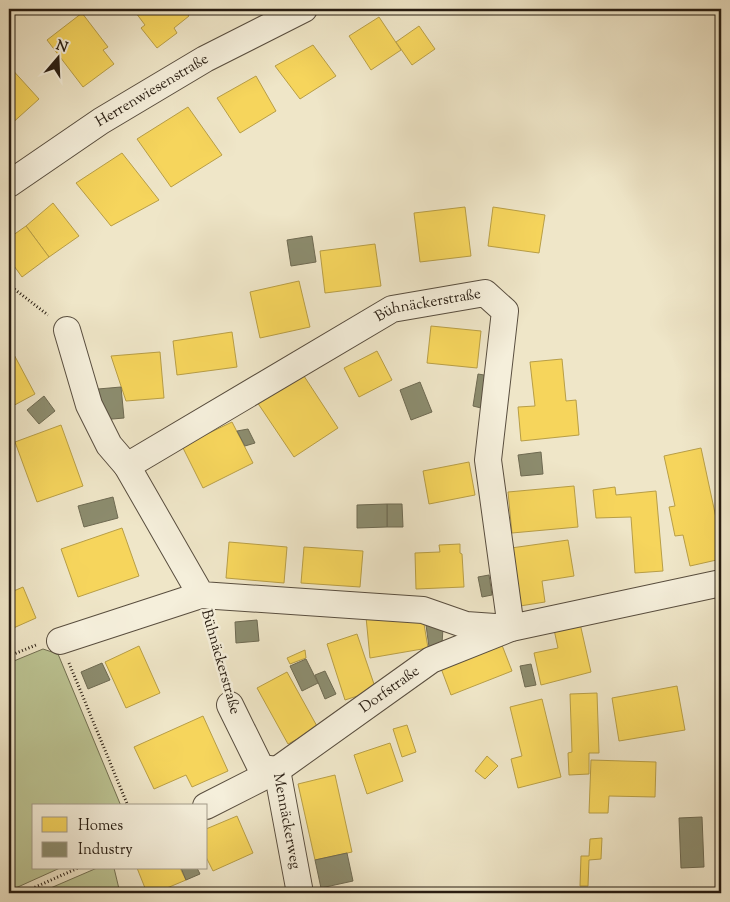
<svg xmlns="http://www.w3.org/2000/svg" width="730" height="902" viewBox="0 0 730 902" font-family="'Sorts Mill Goudy',serif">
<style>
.green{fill:#bcc493;stroke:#727052}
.homes{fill:#f6d55c;stroke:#b89e46}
.industry{fill:#8c8c6e;stroke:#6e6a52}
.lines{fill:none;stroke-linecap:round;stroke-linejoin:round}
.minor-casing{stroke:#594e3f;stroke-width:28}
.path{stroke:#271c11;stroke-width:3;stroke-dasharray:1 2.5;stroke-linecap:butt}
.minor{stroke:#f5efdb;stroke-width:26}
.labels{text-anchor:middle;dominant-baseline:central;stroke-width:5;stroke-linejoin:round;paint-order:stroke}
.street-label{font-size:15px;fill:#271c11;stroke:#f5efdb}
</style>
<rect width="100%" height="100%" fill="#efe6c8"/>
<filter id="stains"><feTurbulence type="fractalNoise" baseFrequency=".004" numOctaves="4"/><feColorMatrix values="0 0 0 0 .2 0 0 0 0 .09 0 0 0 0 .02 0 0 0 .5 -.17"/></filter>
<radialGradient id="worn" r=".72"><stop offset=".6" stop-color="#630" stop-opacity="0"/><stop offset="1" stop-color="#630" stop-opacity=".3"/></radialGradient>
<g class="green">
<polygon points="43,649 58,654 121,806 34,806 34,868 60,868 9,891 9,663"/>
<polygon points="97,868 114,868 120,893 39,893"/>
</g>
<g class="homes">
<polygon points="133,9 183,9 189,16 174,28 177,33 157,48 141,28 145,25"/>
<polygon points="82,13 108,47 103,50 114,64 83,87 47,40"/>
<polygon points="379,17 401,50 371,70 349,36"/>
<polygon points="419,26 435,49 412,65 396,42"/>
<polygon points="313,45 336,76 300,99 275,66"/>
<polygon points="9,66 39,99 9,126"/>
<polygon points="256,76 276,111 240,133 217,98"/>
<polygon points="188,107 222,155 171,187 137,139"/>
<polygon points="122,153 159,200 111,226 76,183"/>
<polygon points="53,203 79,236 49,257 26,226"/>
<polygon points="465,207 471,256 420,262 414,213"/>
<polygon points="493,207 545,215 539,253 488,246"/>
<polygon points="26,226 49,257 22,277 9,259 9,238"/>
<polygon points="375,244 381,286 325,293 320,251"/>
<polygon points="299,281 310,327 260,338 250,292"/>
<polygon points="431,326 481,331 477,368 427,363"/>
<polygon points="232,332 237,367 177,375 173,341"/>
<polygon points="11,349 35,394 9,408 9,350"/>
<polygon points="377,351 392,380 359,397 344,368"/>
<polygon points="160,352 164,398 126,401 111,356"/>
<polygon points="562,359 566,401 576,400 579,435 521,441 518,407 535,406 530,362"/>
<polygon points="302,373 338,428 294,457 257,402"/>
<polygon points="232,422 253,463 203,488 182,446"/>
<polygon points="61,425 83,486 37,502 15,442"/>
<polygon points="701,448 721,541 721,559 690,566 683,535 675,536 669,507 675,506 664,456"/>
<polygon points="469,462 475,495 429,504 423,471"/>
<polygon points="574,486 578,527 512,533 508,492"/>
<polygon points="615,487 616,495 656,491 663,571 635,573 631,517 596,518 593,490"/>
<polygon points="122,528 139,576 78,597 61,549"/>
<polygon points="568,540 574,576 542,581 545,602 520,606 511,548"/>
<polygon points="229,542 287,547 284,583 226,578"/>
<polygon points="460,544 460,553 462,554 464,587 416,589 415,553 440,552 439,545"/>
<polygon points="304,547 363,551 360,587 301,583"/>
<polygon points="23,587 36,618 9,630 9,593"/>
<polygon points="366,617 421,621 424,624 428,648 370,658"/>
<polygon points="579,619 591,672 541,685 534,653 558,648 553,625"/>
<polygon points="357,634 376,690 345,700 327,644"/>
<polygon points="500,640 512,671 451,695 439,663"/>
<polygon points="139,646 160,693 126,708 105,662"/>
<polygon points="305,650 306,658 290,664 287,658"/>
<polygon points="287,672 318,728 288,744 257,688"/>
<polygon points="721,680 721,706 718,681"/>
<polygon points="677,686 685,730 619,741 612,698"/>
<polygon points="597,693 599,753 589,753 589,774 569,775 568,753 572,752 570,694"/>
<polygon points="542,699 561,777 518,788 511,759 522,756 510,707"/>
<polygon points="203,716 228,771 192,787 186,775 154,789 134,747"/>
<polygon points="407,725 416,752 402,757 393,729"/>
<polygon points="390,743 403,781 367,794 354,755"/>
<polygon points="487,756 498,766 485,779 475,771"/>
<polygon points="591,760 656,762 655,797 609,796 608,813 589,813"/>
<polygon points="335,775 352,852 315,860 298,784"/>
<polygon points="237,816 253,853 213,871 206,857 206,829"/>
<polygon points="602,838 601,859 589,860 588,886 580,886 581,856 589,856 590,839"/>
<polygon points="137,868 180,868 186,880 155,893 147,893"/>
</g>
<g class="industry">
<polygon points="312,236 316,262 291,266 287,240"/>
<polygon points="478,374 490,376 485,409 473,406"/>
<polygon points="420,382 432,412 411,420 400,390"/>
<polygon points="121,387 124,418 101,420 98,389"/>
<polygon points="44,396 55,411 39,424 27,410"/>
<polygon points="248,429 255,443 245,446 237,431"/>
<polygon points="541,452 543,474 521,476 518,455"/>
<polygon points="113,497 118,518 84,527 78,506"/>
<polygon points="387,504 402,504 403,527 387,527"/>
<polygon points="387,504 387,527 357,528 357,505"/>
<polygon points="489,575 492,595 482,597 478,577"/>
<polygon points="257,620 259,641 236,643 235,622"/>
<polygon points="426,625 443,628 442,644 429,647"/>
<polygon points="306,659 318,683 302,691 290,666"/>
<polygon points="102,663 110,680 88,689 81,672"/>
<polygon points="531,664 536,685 525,687 520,666"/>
<polygon points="325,671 336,694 325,699 315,675"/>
<polygon points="702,817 704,867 681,868 679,818"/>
<polygon points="347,853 353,881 321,888 315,860"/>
<polygon points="181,868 197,868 200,874 186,880"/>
</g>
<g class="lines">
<g class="minor-casing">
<g id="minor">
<path id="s1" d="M 9,184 L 101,121 L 205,59 L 304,9"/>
<polyline points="67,330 89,405 109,445 127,466"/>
<path id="s2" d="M 60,641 L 201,595 L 127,466 L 392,309 L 485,293 L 505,311 L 488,460 L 511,628 L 466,625 L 423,610 L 201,595"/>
<polyline points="230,705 261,768 277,770"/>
<path id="s3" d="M 277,770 L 300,893"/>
<path id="s4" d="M 206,806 L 277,770 L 431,660 L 511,628 L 721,583"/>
</g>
</g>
<g class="path">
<polyline points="9,285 48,315"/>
<polyline points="208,619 224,681"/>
<polyline points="9,656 36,645"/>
<polyline points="69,663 128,806"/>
<polyline points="22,893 78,868"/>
</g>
<use href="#minor" class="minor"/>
</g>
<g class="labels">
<g class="street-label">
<text stroke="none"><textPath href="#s1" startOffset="171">Herrenwiesenstraße</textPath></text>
<text stroke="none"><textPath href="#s2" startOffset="641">Bühnäckerstraße</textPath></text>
<text transform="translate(220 662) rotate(74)">Bühnäckerstraße</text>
<text stroke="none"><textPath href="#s4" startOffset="218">Dorfstraße</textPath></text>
<text stroke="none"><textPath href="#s3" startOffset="52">Mennäckerweg</textPath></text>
</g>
</g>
<rect width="730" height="902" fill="none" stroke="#efe6c8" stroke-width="30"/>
<rect x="10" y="10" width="710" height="882" fill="none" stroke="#271c11" stroke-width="2.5"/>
<rect x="15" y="15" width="700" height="872" fill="none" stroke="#271c11"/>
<rect x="32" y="804" width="175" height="65" fill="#f5efdb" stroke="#a39b8a"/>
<rect x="42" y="817" width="25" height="15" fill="#f6d55c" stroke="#a39b8a"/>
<text x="78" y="830" font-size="15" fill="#271c11">Homes</text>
<rect x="42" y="842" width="25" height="15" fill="#8c8c6e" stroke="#a39b8a"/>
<text x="78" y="854" font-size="15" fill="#271c11">Industry</text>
<g transform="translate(58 58) rotate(19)" stroke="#f5efdb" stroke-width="4" paint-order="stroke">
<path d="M0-4L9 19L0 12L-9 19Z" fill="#271c11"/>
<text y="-8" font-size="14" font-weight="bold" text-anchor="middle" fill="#271c11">N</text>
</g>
<rect width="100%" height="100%" filter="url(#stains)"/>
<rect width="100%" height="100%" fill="url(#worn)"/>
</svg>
